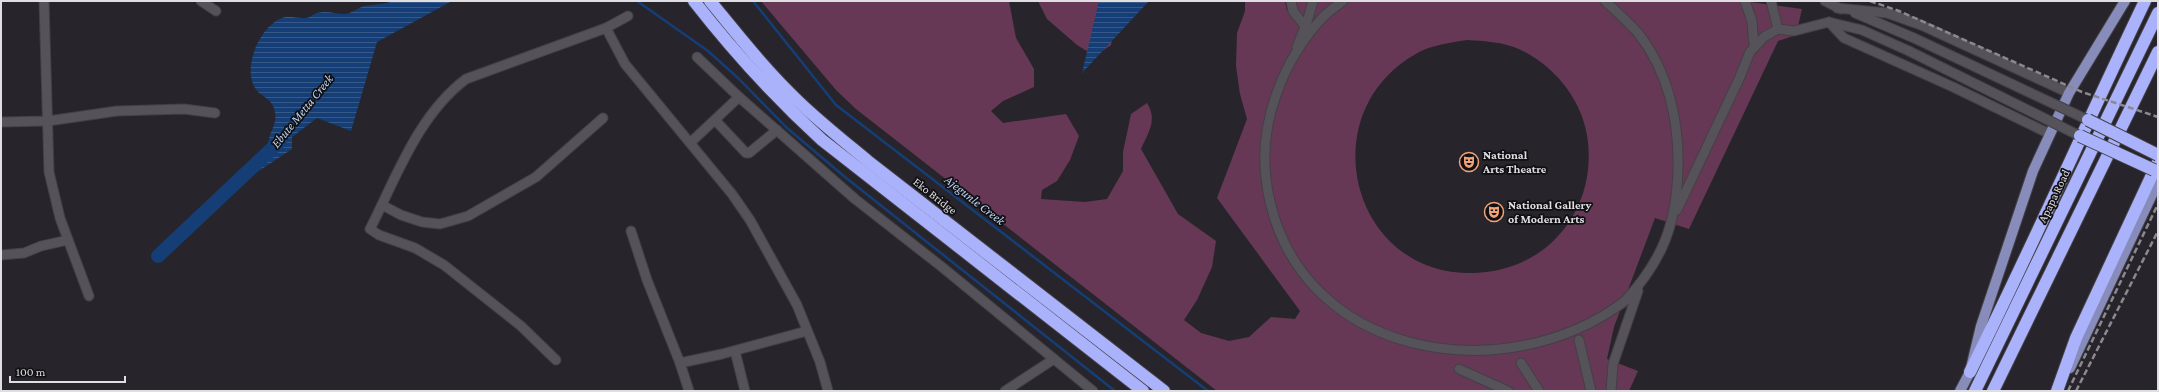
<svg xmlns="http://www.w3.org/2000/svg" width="2159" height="392" viewBox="0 0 2159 392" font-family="'Crimson Pro',serif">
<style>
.grass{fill:#673855;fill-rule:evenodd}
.water{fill:url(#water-rules)}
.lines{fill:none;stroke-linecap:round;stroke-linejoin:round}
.stream{stroke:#143e75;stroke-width:2.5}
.river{stroke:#143e75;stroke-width:14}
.minor-casing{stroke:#424045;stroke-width:11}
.major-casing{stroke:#424045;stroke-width:12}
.highway-casing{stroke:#424045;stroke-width:14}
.minor{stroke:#55525a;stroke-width:9}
.major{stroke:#888cbb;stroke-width:10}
.highway{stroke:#aab2fb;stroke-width:12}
.rail{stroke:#8b898e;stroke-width:2.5;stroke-dasharray:6 3;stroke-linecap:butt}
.minor-bridge-casing{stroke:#424045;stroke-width:11;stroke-linecap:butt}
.highway-bridge-casing{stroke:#424045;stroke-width:14;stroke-linecap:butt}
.minor-bridge{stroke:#55525a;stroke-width:9}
.highway-bridge{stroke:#aab2fb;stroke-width:12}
.labels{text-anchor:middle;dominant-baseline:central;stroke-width:3.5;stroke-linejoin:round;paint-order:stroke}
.poi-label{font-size:12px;font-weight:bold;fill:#dfdee2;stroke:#100f12;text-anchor:start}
.street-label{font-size:12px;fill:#dfdee2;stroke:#100f12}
.water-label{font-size:13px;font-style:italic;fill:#bbd3f5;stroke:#100f12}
</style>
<defs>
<pattern id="water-rules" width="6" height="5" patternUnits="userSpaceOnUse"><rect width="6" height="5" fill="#143e75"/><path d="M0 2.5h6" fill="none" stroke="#365988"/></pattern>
</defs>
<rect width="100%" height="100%" fill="#27252b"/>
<g class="grass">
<path d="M 761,1 L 1009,1 L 1016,38 L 1034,69 L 1034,87 L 1003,101 L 991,111 L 1003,123 L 1066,114 L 1079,136 L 1070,160 L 1057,181 L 1042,190 L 1041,199 L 1085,202 L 1107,199 L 1123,171 L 1123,152 L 1131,114 L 1147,103 C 1158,120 1148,133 1141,149 L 1178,214 L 1216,241 L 1212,267 L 1197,300 L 1184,320 L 1201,333 L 1229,341 L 1249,337 L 1271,317 L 1295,319 L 1300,311 L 1217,198 L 1247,119 L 1240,94 L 1236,66 L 1237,33 L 1245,11 L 1245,1 L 1285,1 L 1287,11 L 1293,1 L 1743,1 L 1802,9 L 1796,35 L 1778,41 L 1689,229 L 1655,218 L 1614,327 L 1607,359 L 1638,371 L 1629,391 L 1217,391 L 856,109 L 836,90 ZM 1467,40 C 1485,41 1504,42 1521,50 C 1556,67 1584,102 1588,142 C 1592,182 1579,218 1549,245 C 1528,263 1502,272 1475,273 C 1353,278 1310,116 1414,55 C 1430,45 1448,43 1467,40 Z"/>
<polygon points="1038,1 1119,1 1111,45 1095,56 1077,45 1047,19"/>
</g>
<g class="water">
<path d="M 394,1 L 452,1 L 377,42 L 351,131 L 317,118 L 292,137 L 292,149 L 259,171 C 265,160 266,151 269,139 C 271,130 277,123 275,113 C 273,97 261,98 255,88 C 242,67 260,26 282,18 C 290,15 298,19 306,18 C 310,18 313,14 317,13 C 326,10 336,14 344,14 C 351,14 358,8 364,6 C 375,4 382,5 394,1 Z"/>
<polygon points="1099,1 1149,1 1082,73"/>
</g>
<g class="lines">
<g class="stream">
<polyline points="637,1 708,51 738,78 787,128 845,177 1115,391"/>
<polyline points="753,1 836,105 1208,391"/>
</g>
<polyline class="river" points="158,256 280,141"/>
<g class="minor-casing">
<g id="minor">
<polyline points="44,1 49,172 60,218 89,296"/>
<polyline points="201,1 216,11"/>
<polyline points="1291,1 1293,11 1305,26"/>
<path d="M 1343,1 C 1336,6 1329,11 1323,17 C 1282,61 1257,126 1267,186 C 1294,359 1505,392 1625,301 C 1663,260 1677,223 1678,167 C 1679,120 1668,71 1638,33 C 1628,22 1616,11 1605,1"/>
<polyline points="1745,1 1752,21 1754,46"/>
<polyline points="1771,1 1778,29"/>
<polyline points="1825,1 1841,9"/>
<polyline points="1837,8 1887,13 1921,25 2069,93"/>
<polyline points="1855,13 1914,38"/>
<polyline points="1829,22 1844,38 1953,87 2050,134"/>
<polyline points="606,28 625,64 732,194 750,220 797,305 820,362 828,391"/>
<polyline points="1297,47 1307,22 1313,1"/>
<polyline points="697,57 739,97"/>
<polyline points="715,120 746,153 749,153 777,130"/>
<polyline points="1,122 48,121 117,111 184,109 215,113"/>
<polyline points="690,143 739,97 855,199 942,267 1093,391"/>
<polyline points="382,205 401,215 422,222 440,224 468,216 536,177 603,118"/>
<polyline points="1677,210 1739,79 1750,52 1764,37 1778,29 1794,31 1829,22 1862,30 1909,51"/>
<polyline points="631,231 647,280 680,363 722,354 807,331"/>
<polyline points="1,255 24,253 41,246 68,240"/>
<polyline points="1579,340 1591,391"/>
<polyline points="735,351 745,391"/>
<path d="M 556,360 L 521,326 L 444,265 L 415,248 L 379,235 L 370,229 C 396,178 418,115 466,79 L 606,28 L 628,16"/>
<polyline points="680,363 689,391"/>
<polyline points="1521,363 1539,391"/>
<polyline points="1459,369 1508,391"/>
<polyline points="1005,391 1054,359"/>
<polyline points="1611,391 1613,364 1638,291"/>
</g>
</g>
<g class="major-casing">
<g id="major">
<polyline points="2070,368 2158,182"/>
<polyline points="1960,391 1970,372 1981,326 2033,171 2069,93 2125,1"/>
</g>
</g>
<g class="highway-casing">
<g id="highway">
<path d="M 694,1 C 733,51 775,97 822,140 L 1143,391"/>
<path d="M 710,1 C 738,35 766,71 799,102 C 821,123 845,142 869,162 L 1164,391"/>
<path d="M 1970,372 C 2031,250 2086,124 2145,1"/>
<polyline points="1975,391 2158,13"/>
<polyline points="1993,391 2158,52"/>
<polyline points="2057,391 2076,338 2158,162"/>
</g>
</g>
<use href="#minor" class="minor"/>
<use href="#major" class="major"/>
<use href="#highway" class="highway"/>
<g class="rail">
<polyline points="1870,1 1899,11 2082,92 2158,117"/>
<polyline points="2068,391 2158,204"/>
<polyline points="2076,391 2158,231"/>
</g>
<g class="minor-bridge-casing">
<g id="minor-bridge">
<polyline points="1914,38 2088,120"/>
<polyline points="1909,51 2080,136"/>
</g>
</g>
<g class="highway-bridge-casing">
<g id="highway-bridge">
<polyline points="2088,120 2158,155"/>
<polyline points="2080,136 2154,170"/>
</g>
</g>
<use href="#minor-bridge" class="minor-bridge"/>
<use href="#highway-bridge" class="highway-bridge"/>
</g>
<defs>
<g id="theatre-ring" transform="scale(1)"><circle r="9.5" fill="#100f12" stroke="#f0a378" stroke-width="1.5"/><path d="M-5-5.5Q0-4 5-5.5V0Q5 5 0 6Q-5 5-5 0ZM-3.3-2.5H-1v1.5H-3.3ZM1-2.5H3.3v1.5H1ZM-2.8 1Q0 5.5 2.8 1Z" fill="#f0a378"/></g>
</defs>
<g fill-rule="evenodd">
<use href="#theatre-ring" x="1469" y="162"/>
<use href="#theatre-ring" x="1494" y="212"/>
</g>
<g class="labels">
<g class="poi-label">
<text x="1483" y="155">National<tspan x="1483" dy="14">Arts Theatre</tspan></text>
<text x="1508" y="205">National Gallery<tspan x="1508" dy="14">of Modern Arts</tspan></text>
</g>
<g class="street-label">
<text transform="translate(935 196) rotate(38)">Eko Bridge</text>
<text transform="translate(2054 196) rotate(-64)">Apapa Road</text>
</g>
<g class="water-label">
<text transform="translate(302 111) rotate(-51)">Ebute Metta Creek</text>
<text transform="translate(975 200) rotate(38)">Ajegunle Creek</text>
</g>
</g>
<rect width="2159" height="392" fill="none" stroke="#dfdee2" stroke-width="4"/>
<path d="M10 376v6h115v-6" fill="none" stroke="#dfdee2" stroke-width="2"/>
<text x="16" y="376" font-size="12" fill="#dfdee2" stroke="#100f12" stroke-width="3" paint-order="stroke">100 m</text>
</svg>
